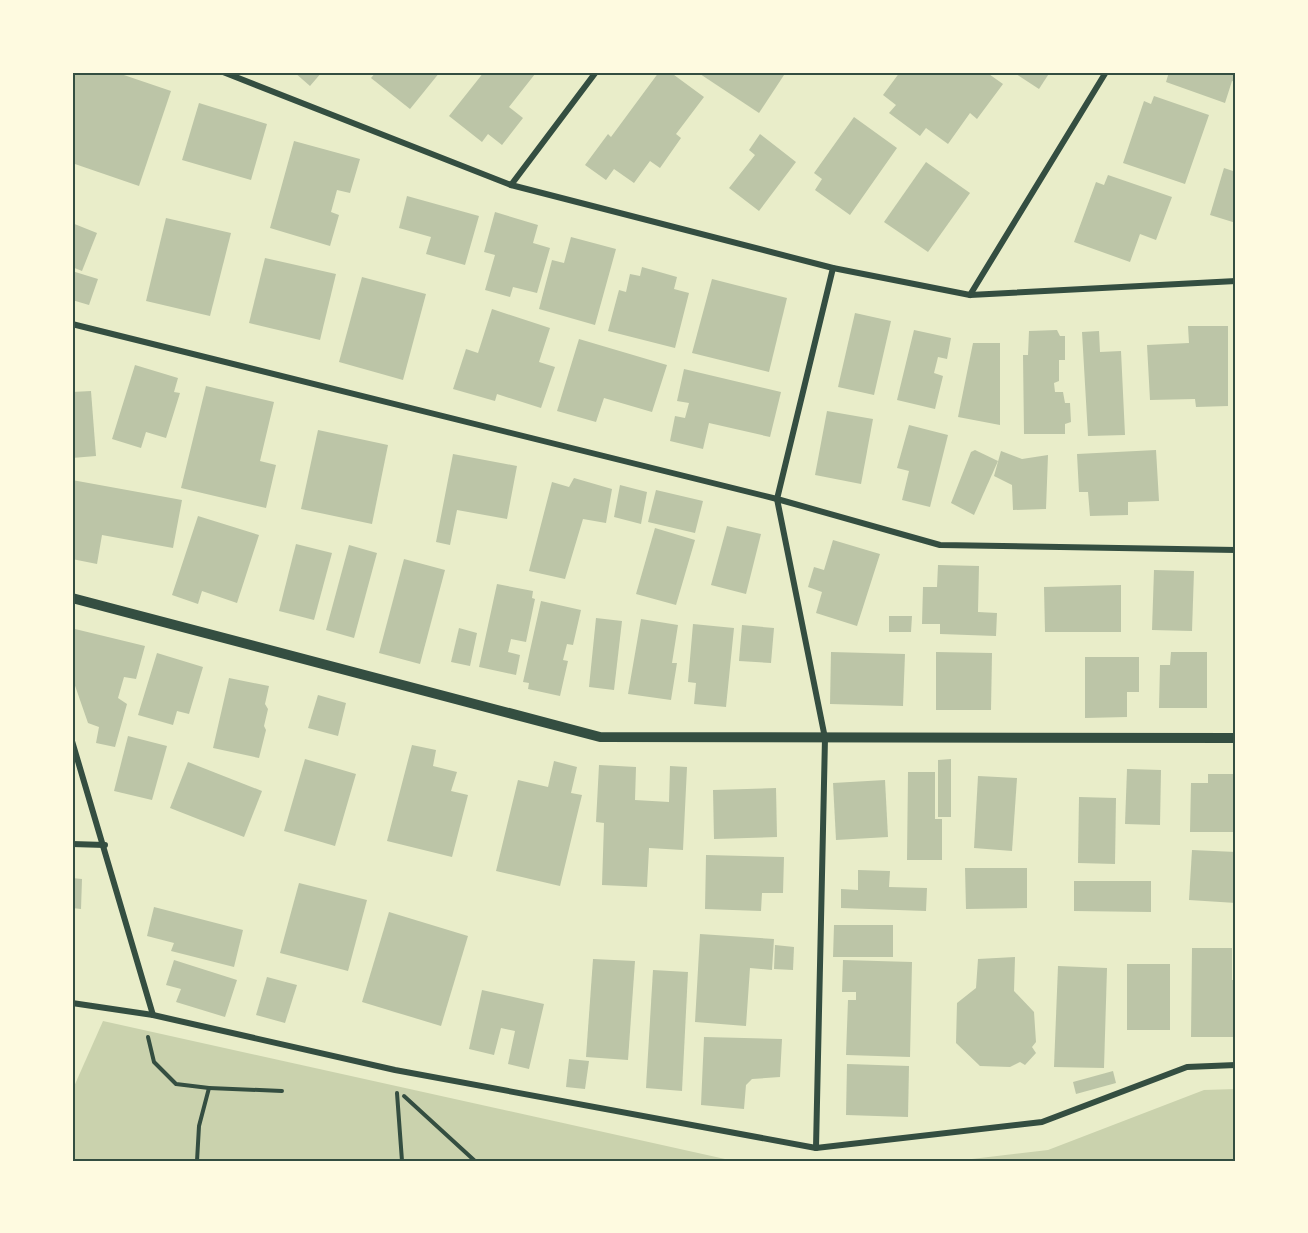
<svg xmlns="http://www.w3.org/2000/svg" width="1308" height="1233" viewBox="0 0 1308 1233" font-family="'IBM Plex Sans',sans-serif">
<style>
.green{fill:#cad2ad}
.building{fill:#bcc5a7}
.lines{fill:none;stroke-linecap:round;stroke-linejoin:round}
.path{stroke:#344e41;stroke-width:4}
.minor{stroke:#344e41;stroke-width:6}
.tertiary{stroke:#344e41;stroke-width:10}
.neatline{fill:none;stroke:#344e41;stroke-width:2}
</style>
<rect width="100%" height="100%" fill="#e9edc9"/>
<g class="green">
<polygon points="103,1021 734,1161 72,1161 72,1091"/>
<polygon points="1236,1089 1236,1161 955,1161 1048,1150 1204,1090"/>
</g>
<g class="building">
<polygon points="76,72 115,72 171,91 139,186 72,163 72,83"/>
<polygon points="294,72 322,72 310,86"/>
<polygon points="376,72 440,72 410,109 371,78"/>
<polygon points="484,72 535,74 509,107 523,118 502,145 488,134 482,142 449,116"/>
<polygon points="659,72 670,72 704,97 676,134 681,138 660,168 650,161 634,183 614,169 606,180 585,165 608,134 611,137"/>
<polygon points="697,72 786,72 759,113"/>
<polygon points="900,72 986,72 1003,84 977,119 970,113 948,144 926,128 920,136 889,113 896,105 883,95"/>
<polygon points="1013,72 1050,72 1039,89"/>
<polygon points="1169,72 1236,72 1236,82 1232,81 1225,103 1166,82"/>
<polygon points="1154,96 1209,115 1185,184 1123,163 1144,101 1151,104"/>
<polygon points="199,103 267,124 251,180 182,160"/>
<polygon points="854,117 897,148 850,215 815,190 822,179 814,173"/>
<polygon points="760,134 796,162 759,211 729,188 755,155 749,150"/>
<polygon points="294,141 360,159 350,193 337,190 331,212 339,215 330,246 270,228"/>
<polygon points="926,162 970,193 928,252 884,222"/>
<polygon points="1224,168 1236,172 1236,223 1210,215"/>
<polygon points="1108,175 1172,197 1156,240 1140,234 1130,262 1074,242 1096,182 1104,185"/>
<polygon points="407,196 479,216 465,265 426,254 431,237 399,228"/>
<polygon points="495,212 538,225 533,243 550,248 537,293 513,287 510,297 485,290 495,255 484,252"/>
<polygon points="166,218 231,233 210,316 146,301"/>
<polygon points="72,223 97,233 82,271 72,267"/>
<polygon points="571,237 616,249 595,325 539,309 552,260 564,263"/>
<polygon points="265,258 336,274 320,340 249,323"/>
<polygon points="642,267 677,277 674,289 689,293 675,348 608,331 619,290 626,292 630,274 640,276"/>
<polygon points="72,271 98,279 89,305 72,300"/>
<polygon points="362,277 426,294 403,380 339,362"/>
<polygon points="712,279 787,298 769,372 692,353"/>
<polygon points="492,309 550,328 539,362 555,367 541,408 497,394 495,401 453,389 466,349 478,353"/>
<polygon points="855,313 891,321 874,395 838,387"/>
<polygon points="1188,326 1228,326 1228,406 1196,407 1195,399 1150,400 1147,345 1189,343"/>
<polygon points="914,330 951,338 947,359 938,357 934,373 943,376 935,409 897,400"/>
<polygon points="1057,330 1060,336 1065,336 1065,360 1059,360 1059,381 1054,383 1055,392 1063,392 1065,403 1070,403 1071,422 1065,424 1065,434 1024,434 1023,355 1028,355 1029,331"/>
<polygon points="1099,331 1100,352 1121,351 1125,435 1088,436 1082,332"/>
<polygon points="579,339 667,365 652,412 604,398 596,422 557,411"/>
<polygon points="973,343 1000,343 1000,425 958,417"/>
<polygon points="135,365 178,378 174,392 180,393 166,438 146,432 141,448 112,439"/>
<polygon points="684,369 781,392 770,437 709,423 703,449 670,441 675,416 685,418 689,403 677,401"/>
<polygon points="206,386 274,402 260,461 276,465 266,508 181,488"/>
<polygon points="91,391 96,456 72,458 72,392"/>
<polygon points="827,411 873,419 861,484 815,475"/>
<polygon points="909,425 948,435 930,507 902,500 909,471 897,468"/>
<polygon points="318,430 388,445 372,524 301,509"/>
<polygon points="975,450 998,461 974,515 951,503 971,452"/>
<polygon points="1156,450 1159,501 1128,502 1128,515 1090,516 1088,492 1079,492 1077,454"/>
<polygon points="1001,451 1022,459 1048,455 1046,509 1013,510 1012,485 994,476"/>
<polygon points="453,454 517,466 507,519 457,510 450,545 436,542"/>
<polygon points="574,478 612,489 606,523 583,519 565,579 529,571 552,482 569,487"/>
<polygon points="72,480 182,500 173,548 102,535 97,564 72,559"/>
<polygon points="620,485 647,492 641,524 614,517"/>
<polygon points="656,490 703,501 695,533 648,522"/>
<polygon points="198,516 259,535 237,603 202,591 198,604 172,595"/>
<polygon points="727,526 761,534 746,594 711,585"/>
<polygon points="655,528 695,540 676,605 636,594"/>
<polygon points="833,540 880,554 857,626 816,613 822,592 808,587 814,567 824,570"/>
<polygon points="296,544 332,553 314,620 279,611"/>
<polygon points="349,545 377,553 354,638 326,630"/>
<polygon points="404,559 445,570 420,664 379,653"/>
<polygon points="938,565 979,566 978,612 997,613 996,636 940,634 940,624 922,624 923,587 937,587"/>
<polygon points="1154,570 1194,571 1192,631 1152,630"/>
<polygon points="497,584 533,591 532,598 535,599 526,642 511,639 508,652 520,655 516,675 479,667"/>
<polygon points="1121,585 1121,632 1045,632 1044,587"/>
<polygon points="541,601 581,610 573,645 567,644 563,660 568,661 560,696 528,689 529,683 523,682"/>
<polygon points="889,616 912,616 911,632 889,632"/>
<polygon points="596,618 622,621 614,690 589,687"/>
<polygon points="641,619 678,625 672,663 677,663 671,700 628,694"/>
<polygon points="693,624 734,628 726,707 694,704 696,683 688,682"/>
<polygon points="742,625 774,628 771,663 739,661"/>
<polygon points="459,628 477,633 470,666 451,662"/>
<polygon points="75,629 145,646 136,679 124,677 118,698 127,704 115,747 96,743 99,727 88,723 72,677 72,639"/>
<polygon points="831,652 905,654 903,706 830,704"/>
<polygon points="936,652 992,653 991,710 936,710"/>
<polygon points="1171,652 1207,652 1207,708 1159,708 1160,665 1170,665"/>
<polygon points="157,653 203,667 189,714 177,711 173,725 138,715"/>
<polygon points="1085,657 1139,657 1139,692 1127,692 1127,717 1085,718"/>
<polygon points="229,678 269,686 265,704 268,709 264,726 266,730 259,758 213,748"/>
<polygon points="318,695 346,703 338,736 308,728"/>
<polygon points="128,736 167,746 152,800 114,791"/>
<polygon points="412,745 436,750 433,766 457,772 451,791 468,795 452,857 387,841"/>
<polygon points="305,759 356,774 335,846 284,831"/>
<polygon points="951,759 951,817 938,817 938,760"/>
<polygon points="554,761 577,767 571,793 582,795 560,886 496,871 518,780 548,787"/>
<polygon points="188,762 262,791 244,837 170,808"/>
<polygon points="599,765 636,767 635,800 669,802 670,766 687,767 683,850 649,848 647,887 602,885 604,823 596,822"/>
<polygon points="1127,769 1161,770 1160,825 1125,824"/>
<polygon points="908,772 935,772 935,819 942,819 942,860 907,860"/>
<polygon points="1208,774 1236,774 1236,832 1190,832 1191,783 1208,783"/>
<polygon points="978,776 1017,778 1012,851 974,848"/>
<polygon points="885,780 888,837 836,840 833,783"/>
<polygon points="776,788 777,837 714,839 713,790"/>
<polygon points="1079,797 1116,798 1115,864 1078,863"/>
<polygon points="1192,850 1236,852 1236,903 1189,900"/>
<polygon points="706,855 784,857 783,893 762,893 761,911 705,909"/>
<polygon points="965,868 1027,868 1027,908 966,909"/>
<polygon points="858,870 890,871 889,887 927,888 926,911 841,908 841,889 858,890"/>
<polygon points="72,878 82,879 81,909 72,908"/>
<polygon points="1074,881 1151,881 1151,912 1074,911"/>
<polygon points="299,883 367,900 348,971 280,953"/>
<polygon points="154,907 243,930 234,967 171,951 174,943 147,936"/>
<polygon points="389,912 468,936 441,1026 362,1002"/>
<polygon points="834,925 893,925 893,957 833,957"/>
<polygon points="700,934 774,939 772,970 750,968 746,1026 695,1022"/>
<polygon points="775,945 794,947 793,970 774,969"/>
<polygon points="1192,948 1232,948 1232,980 1236,980 1236,1037 1191,1037"/>
<polygon points="1015,957 1014,991 1034,1012 1036,1042 1032,1047 1036,1053 1025,1065 1020,1062 1010,1067 980,1066 956,1043 957,1003 976,988 978,959"/>
<polygon points="593,959 635,961 628,1060 586,1057"/>
<polygon points="174,960 237,980 225,1017 176,1002 181,989 166,985"/>
<polygon points="843,960 912,962 910,1057 846,1055 848,1000 856,1000 856,992 842,992"/>
<rect x="1127" y="964" width="43" height="66"/>
<polygon points="1058,966 1107,968 1104,1068 1054,1067"/>
<polygon points="653,970 688,972 682,1091 646,1088"/>
<polygon points="267,977 297,985 285,1023 256,1015"/>
<polygon points="482,990 544,1004 529,1069 508,1064 515,1031 501,1028 494,1055 469,1049"/>
<polygon points="704,1037 782,1039 780,1077 752,1079 746,1085 744,1109 701,1105"/>
<polygon points="569,1059 589,1061 585,1089 566,1087"/>
<polygon points="847,1064 909,1066 908,1117 846,1115"/>
<polygon points="1113,1071 1116,1083 1076,1094 1073,1082"/>
</g>
<g class="lines">
<g class="path">
<polyline points="148,1037 154,1062 176,1084 209,1088 199,1126 197,1161"/>
<polyline points="209,1088 282,1091"/>
<polyline points="397,1093 402,1161"/>
<polyline points="404,1096 475,1161"/>
</g>
<g class="minor">
<polyline points="223,72 511,185 833,268 970,295 1236,281"/>
<polyline points="511,185 596,72"/>
<polyline points="970,295 1106,72"/>
<polyline points="72,324 777,499 940,545 1236,550"/>
<polyline points="72,741 153,1015"/>
<polyline points="72,844 105,845"/>
<polyline points="72,1003 153,1015 395,1070 816,1148 1042,1122 1187,1067 1236,1065"/>
<polyline points="816,1148 825,738 777,499 833,268"/>
</g>
<polyline class="tertiary" points="72,598 600,737 1236,738"/>
</g>
<rect width="1308" height="1233" fill="none" stroke="#fefae0" stroke-width="147"/>
<rect x="74" y="74" width="1160" height="1086" class="neatline"/>
</svg>
